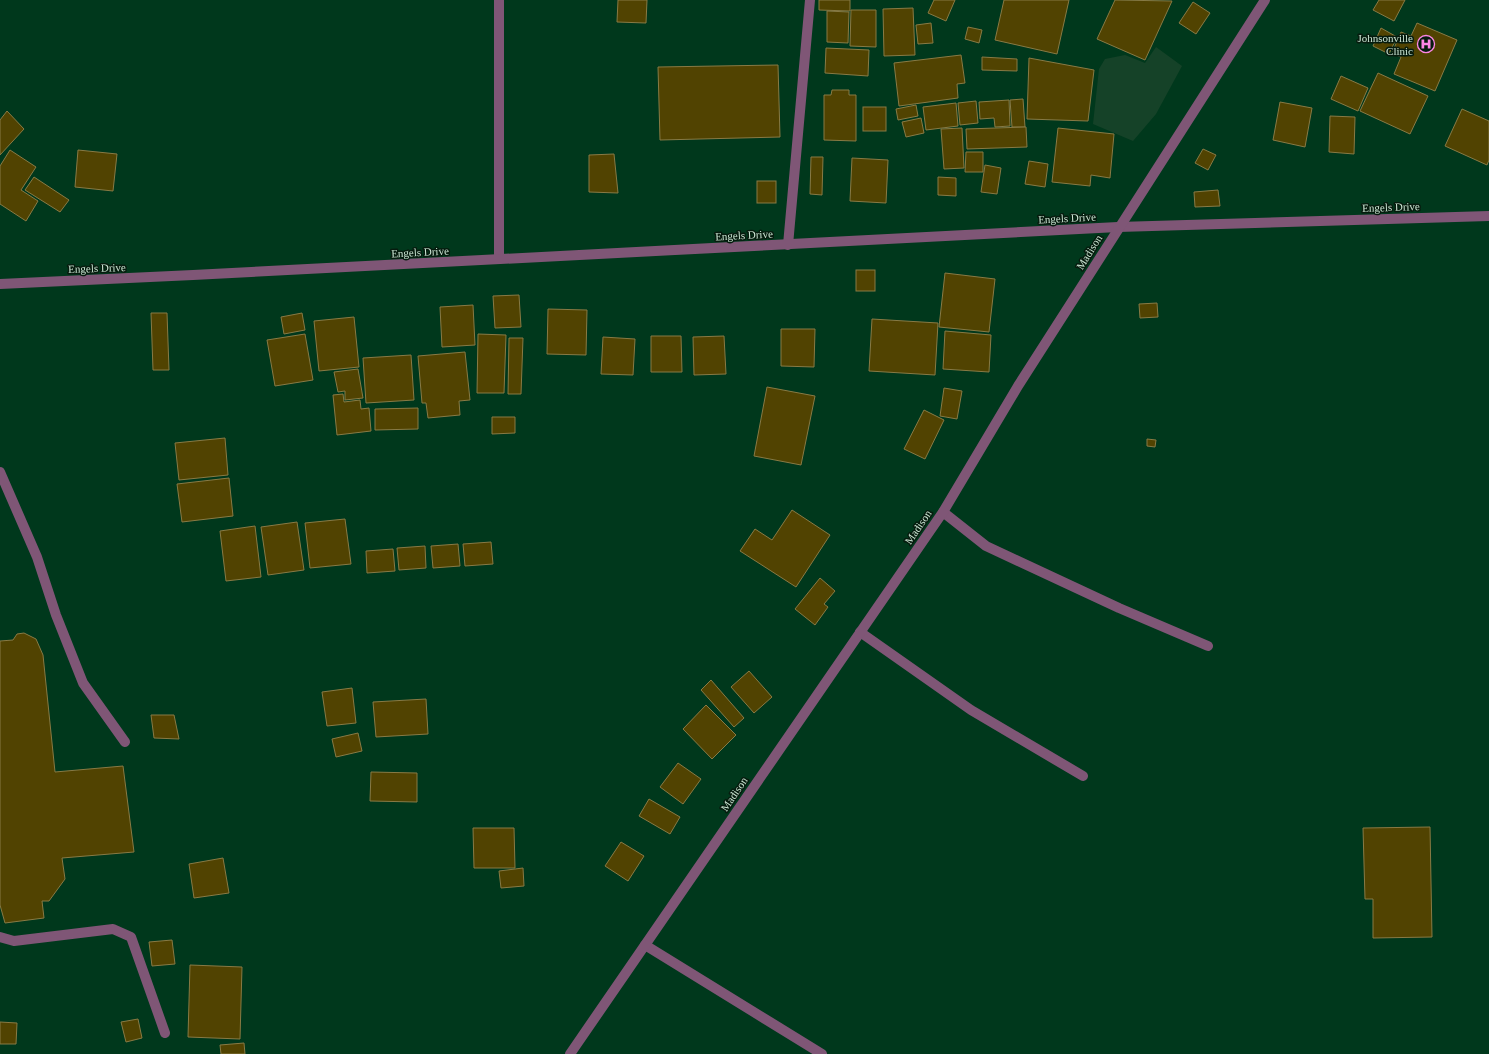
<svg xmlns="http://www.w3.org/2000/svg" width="1489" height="1054" viewBox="0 0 1489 1054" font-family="'Times New Roman',serif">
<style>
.built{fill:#154228}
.building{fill:#514301;stroke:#887a45}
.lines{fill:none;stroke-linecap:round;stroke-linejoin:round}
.service{stroke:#7f5676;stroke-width:10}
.minor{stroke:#7f5676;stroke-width:10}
.tertiary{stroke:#7f5676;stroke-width:10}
.labels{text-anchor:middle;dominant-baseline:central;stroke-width:3;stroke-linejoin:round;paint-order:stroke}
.poi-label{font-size:11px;fill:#cbe5d3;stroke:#061b0e;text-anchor:end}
.street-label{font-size:11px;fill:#cbe5d3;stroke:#061b0e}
</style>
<rect width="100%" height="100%" fill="#00381c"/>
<polygon class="built" points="1156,47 1182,66 1156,114 1133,141 1093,124 1099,69 1105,59 1125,55 1145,63"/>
<g class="building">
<polygon points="618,0 647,0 646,23 617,22"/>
<polygon points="819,0 850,0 850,11 819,10"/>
<polygon points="934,0 955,0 946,21 928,13"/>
<polygon points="1004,0 1069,0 1057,54 995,40"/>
<polygon points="1115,0 1172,1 1145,60 1097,39"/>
<polygon points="1379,0 1405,0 1394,21 1373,10"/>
<polygon points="1193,2 1210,13 1196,34 1179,23"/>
<polygon points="913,8 915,55 884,56 883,9"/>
<polygon points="851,10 876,10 876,47 850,46"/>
<polygon points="827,11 849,12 848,43 827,42"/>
<polygon points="931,23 933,43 918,44 916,25"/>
<polygon points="1417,23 1457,40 1435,91 1394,74 1401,57 1392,53 1401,32 1411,36"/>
<polygon points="968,27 982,30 979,43 965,39"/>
<polygon points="1381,28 1397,37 1389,54 1373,46"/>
<polygon points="826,48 869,50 868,76 825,73"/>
<polygon points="961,55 965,83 957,84 958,98 899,106 894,63"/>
<polygon points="982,57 1017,59 1017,71 982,70"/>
<polygon points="1029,58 1094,70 1088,121 1027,119"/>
<polygon points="778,65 780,137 660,140 658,67"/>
<polygon points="1378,73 1428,96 1410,134 1360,111"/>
<polygon points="1341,76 1368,88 1358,111 1331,99"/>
<polygon points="832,90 849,90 849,95 856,95 856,141 824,140 824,95 831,95"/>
<polygon points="1023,99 1025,127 1012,127 1010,100"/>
<polygon points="1009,100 1010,126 995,127 994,118 980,119 979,102"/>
<polygon points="976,101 978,123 960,125 958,103"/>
<polygon points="1280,102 1312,108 1305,147 1273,140"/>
<polygon points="956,103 958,126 926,130 923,107"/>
<polygon points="916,105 918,116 898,120 896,109"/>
<rect x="863" y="107" width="23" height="24"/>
<polygon points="1462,109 1489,121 1489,160 1487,165 1445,146"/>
<polygon points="7,111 24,129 0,155 0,120"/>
<polygon points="1330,116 1355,117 1354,154 1329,152"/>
<polygon points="921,118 924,133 906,137 902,122"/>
<polygon points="1026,127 1027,147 967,149 966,129"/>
<polygon points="962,128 964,168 944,169 941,129"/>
<polygon points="1058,128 1114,134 1110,178 1091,175 1090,186 1052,182"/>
<polygon points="1203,149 1216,155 1208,170 1195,163"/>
<polygon points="10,150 36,167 21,190 38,201 26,221 0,204 0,166"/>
<polygon points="78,150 117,154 113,191 75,187"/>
<polygon points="966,152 983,152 983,172 965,172"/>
<polygon points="614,154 618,193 589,192 589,155"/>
<polygon points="811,157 823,157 822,195 810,194"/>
<polygon points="852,158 888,160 886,203 850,201"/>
<polygon points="1029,161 1048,164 1045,187 1025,184"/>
<polygon points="985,165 1001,168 997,194 981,192"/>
<polygon points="34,177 69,200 60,212 25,190"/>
<polygon points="938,177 956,178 956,196 938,195"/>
<rect x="757" y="181" width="19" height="22"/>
<polygon points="1218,190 1220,206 1195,207 1194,192"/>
<rect x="856" y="270" width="19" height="21"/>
<polygon points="945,273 995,279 989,332 939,327"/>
<polygon points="519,295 521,327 495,328 493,296"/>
<polygon points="1157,303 1158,317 1140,318 1139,304"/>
<polygon points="473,305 475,345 442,347 440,307"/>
<polygon points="548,309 587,310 586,355 547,354"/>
<polygon points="151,313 167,313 169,370 153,370"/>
<polygon points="302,313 305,330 284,334 281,317"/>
<polygon points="354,317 359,367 319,371 314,321"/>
<polygon points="872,319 938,323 935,375 869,371"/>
<polygon points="781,329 815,329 814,367 781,366"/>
<polygon points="945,331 991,335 989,372 943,369"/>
<polygon points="305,334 313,380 275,386 267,340"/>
<polygon points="478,334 506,335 504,393 477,393"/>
<polygon points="651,336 681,336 682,372 651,372"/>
<polygon points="724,336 726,374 694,375 693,337"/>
<polygon points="603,337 635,339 633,375 601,374"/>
<polygon points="509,338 523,338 521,394 508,394"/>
<polygon points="465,352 470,400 459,401 460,415 428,418 426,403 422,403 418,356"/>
<polygon points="411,355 414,400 366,403 363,358"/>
<polygon points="358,369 363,398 345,400 345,391 338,392 334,372"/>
<polygon points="767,387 815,396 801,465 754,456"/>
<polygon points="944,388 962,391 957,419 940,416"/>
<polygon points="343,394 344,402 360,400 361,409 369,408 371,431 337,435 333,395"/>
<polygon points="418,408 418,429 375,430 375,409"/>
<polygon points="924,410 944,420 925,459 904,449"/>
<polygon points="492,417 515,417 515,433 492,434"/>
<polygon points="225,438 228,475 179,480 175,443"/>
<polygon points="1147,439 1156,440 1155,447 1147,446"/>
<polygon points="229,478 233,516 182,522 177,484"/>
<polygon points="792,510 830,535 796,587 740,551 755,529 772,540"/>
<polygon points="345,519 351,564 310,568 305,523"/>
<polygon points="297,522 304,570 268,575 261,527"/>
<polygon points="255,526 261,577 226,581 220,531"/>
<polygon points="491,542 493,564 465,566 463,544"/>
<polygon points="458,544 460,566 433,568 431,546"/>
<polygon points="425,546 426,568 399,570 397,548"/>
<polygon points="393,549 395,571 367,573 366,551"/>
<polygon points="820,578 835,591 824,604 828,607 815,625 795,609"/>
<polygon points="24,633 36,639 43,655 55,772 123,766 134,852 62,858 65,879 49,901 42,901 44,918 5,923 0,905 0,641 13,640 17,634"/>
<polygon points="749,671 772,697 754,713 731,687"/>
<polygon points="711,680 744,718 734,727 701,690"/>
<polygon points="352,688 356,723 327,726 322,692"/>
<polygon points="426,699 428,734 376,737 373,702"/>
<polygon points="706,705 736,735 712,759 683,729"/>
<polygon points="151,715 174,715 179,739 154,738"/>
<polygon points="358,733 362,751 336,757 332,739"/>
<polygon points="678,763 701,779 683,804 660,787"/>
<polygon points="371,772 417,773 417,802 370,801"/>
<polygon points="649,799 680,817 670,834 639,816"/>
<polygon points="1430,827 1432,937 1373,938 1373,899 1365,899 1363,828"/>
<polygon points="473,828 514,828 515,868 474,868"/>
<polygon points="621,842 644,856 628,881 605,866"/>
<polygon points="223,858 229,893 194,898 189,864"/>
<polygon points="523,868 524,886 501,888 499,871"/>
<polygon points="172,940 175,964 152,966 149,942"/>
<polygon points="190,965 242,967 240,1039 188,1037"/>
<polygon points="138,1019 142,1038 126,1042 121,1022"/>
<polygon points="0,1022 17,1023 16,1044 0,1044"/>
<polygon points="244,1043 245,1054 221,1054 220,1045"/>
</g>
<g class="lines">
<g class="service">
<polyline points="0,472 37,557 56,615 83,683 125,742"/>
<polyline points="943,512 986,546 1119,608 1208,646"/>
<polyline points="860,632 971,710 1083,776"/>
<polyline points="0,937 14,941 113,929 131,937 165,1033"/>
<polyline points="645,945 822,1054"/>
</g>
<g class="minor">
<polyline points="788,245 810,0"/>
<polyline points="499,259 499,0"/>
</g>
<g class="tertiary">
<polyline points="0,284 193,275 1118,227 1489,216"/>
<polyline points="570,1054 943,512 1018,386 1265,0"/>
</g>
</g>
<defs>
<g id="hospital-ring" transform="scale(0.9)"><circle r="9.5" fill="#061b0e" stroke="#fc86e4" stroke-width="1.5"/><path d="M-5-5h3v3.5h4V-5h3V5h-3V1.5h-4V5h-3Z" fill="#fc86e4"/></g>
</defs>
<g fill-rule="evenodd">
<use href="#hospital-ring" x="1426" y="44"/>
</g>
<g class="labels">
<g class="poi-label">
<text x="1413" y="38">Johnsonville<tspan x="1413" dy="13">Clinic</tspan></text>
</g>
<g class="street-label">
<text transform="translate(1391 207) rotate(-2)">Engels Drive</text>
<text transform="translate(1067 218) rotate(-3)">Engels Drive</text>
<text transform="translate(744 235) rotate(-3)">Engels Drive</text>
<text transform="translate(420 252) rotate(-3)">Engels Drive</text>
<text transform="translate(1089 252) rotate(-58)">Madison</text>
<text transform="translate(97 268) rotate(-2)">Engels Drive</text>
<text transform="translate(918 527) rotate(-56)">Madison</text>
<text transform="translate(734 794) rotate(-56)">Madison</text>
</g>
</g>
</svg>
